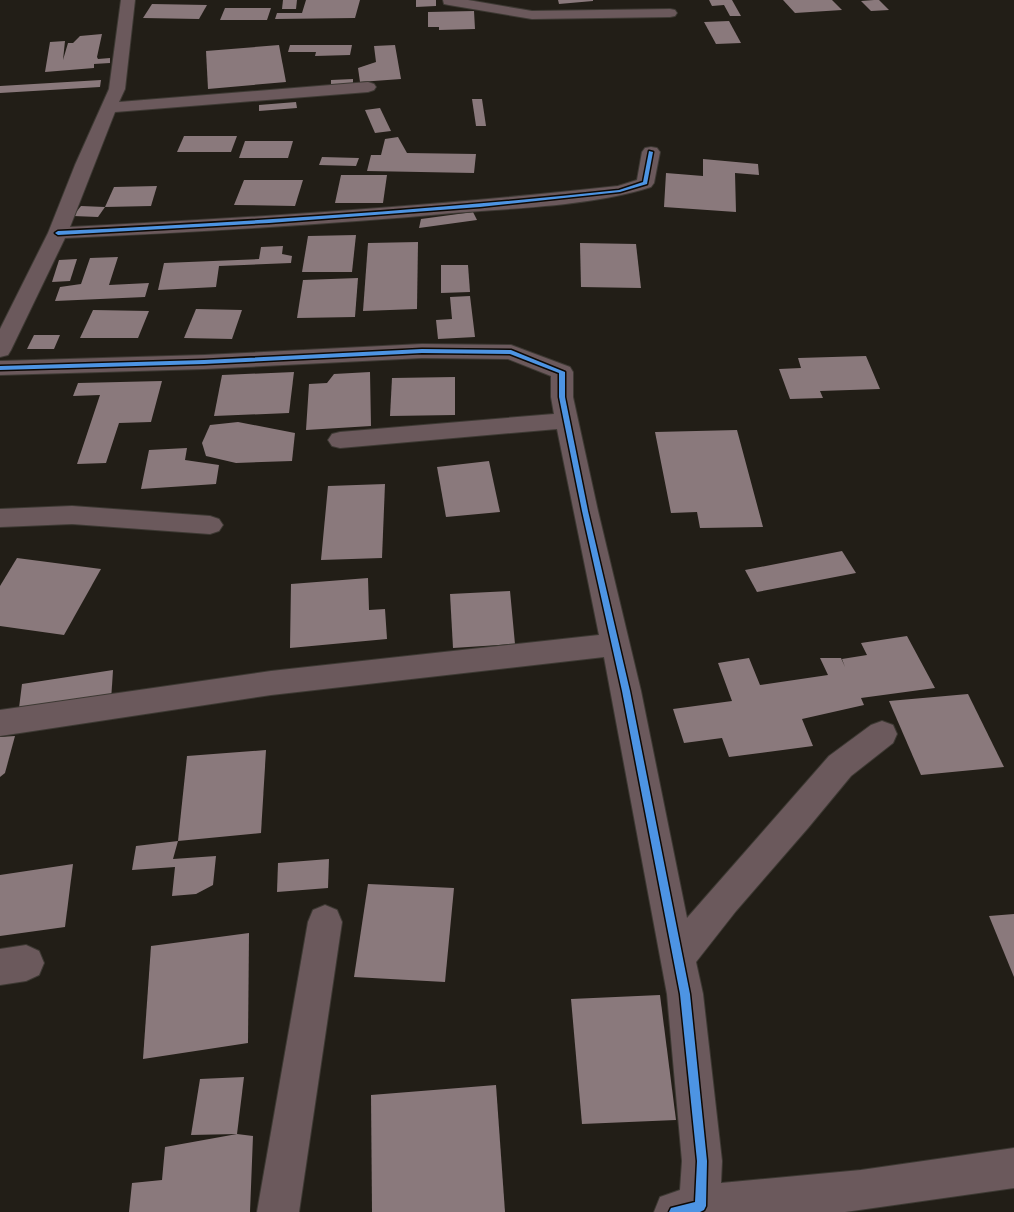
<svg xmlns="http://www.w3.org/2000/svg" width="1014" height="1212" viewBox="0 0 1014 1212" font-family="Lora,serif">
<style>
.building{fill:#8a797c}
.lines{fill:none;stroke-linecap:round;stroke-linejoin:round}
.street-casing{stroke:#3d3933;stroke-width:2}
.street{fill:#6b595c;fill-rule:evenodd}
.cycleway-casing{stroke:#0d0905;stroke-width:3}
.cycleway{fill:#4d94e3;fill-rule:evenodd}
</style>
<rect width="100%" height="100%" fill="#221e17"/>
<g class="building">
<polygon points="283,0 297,0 296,9 282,9"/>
<polygon points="306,0 360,0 355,18 275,19 277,13 302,13"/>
<polygon points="416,0 436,0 436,6 416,7"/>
<polygon points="558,0 593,0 593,1 559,4"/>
<polygon points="709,0 732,0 741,16 730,16 724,5 712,6"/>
<polygon points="783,0 832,0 842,10 795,13"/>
<polygon points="874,0 879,0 889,10 871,11 861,1"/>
<polygon points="152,4 207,5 199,19 143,18"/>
<polygon points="225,8 271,8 267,20 220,20"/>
<polygon points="474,11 475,29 439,30 439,27 428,27 428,12"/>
<polygon points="729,21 741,43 716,44 704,22"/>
<polygon points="102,34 97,57 98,59 110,58 110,63 94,64 94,68 45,72 50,42 65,41 63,60 68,43 73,43 80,36"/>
<polygon points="279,45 286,82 208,89 206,51"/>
<polygon points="290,45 352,45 350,55 315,56 316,52 288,52"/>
<polygon points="395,45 401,79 360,82 358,68 376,62 374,46"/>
<polygon points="353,79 353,84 331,85 331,80"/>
<polygon points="101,80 100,87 0,93 0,86"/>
<polygon points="472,99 482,99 486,126 476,126"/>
<polygon points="296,102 297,108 259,111 259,105"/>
<polygon points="380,108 391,131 375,133 365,110"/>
<polygon points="184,136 237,136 231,152 177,152"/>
<polygon points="398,137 407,153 476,154 474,173 367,171 371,155 381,155 385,139"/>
<polygon points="245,141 293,141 288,158 239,158"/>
<polygon points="322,157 359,158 356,166 319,165"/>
<polygon points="703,159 758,164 759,175 735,173 736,212 664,207 666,173 703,176"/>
<polygon points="341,175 387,175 383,203 335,203"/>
<polygon points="244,180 303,180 295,206 234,205"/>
<polygon points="157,186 151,206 105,207 114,187"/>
<polygon points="81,206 105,207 98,217 73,216"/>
<polygon points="473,212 477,220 419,228 421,219"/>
<polygon points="356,235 352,272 302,272 308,236"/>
<polygon points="418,242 417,309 363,311 368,243"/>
<polygon points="580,243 636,244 641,288 581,287"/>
<polygon points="283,246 282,254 292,256 291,263 219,266 216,287 158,290 164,263 259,259 261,247"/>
<polygon points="118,257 109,285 149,283 145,297 55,301 60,287 81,284 90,258"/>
<polygon points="77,259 70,281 52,282 59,260"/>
<polygon points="441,265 468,265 470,292 441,293"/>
<polygon points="358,278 355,317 297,318 303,280"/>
<polygon points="470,296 475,337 438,339 436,320 452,319 450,297"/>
<polygon points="196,309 242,310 232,339 184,338"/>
<polygon points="93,310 149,311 138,338 80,338"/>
<polygon points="34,335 60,335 54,349 27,349"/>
<polygon points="866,356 880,389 820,391 823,398 790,399 779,369 801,368 798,358"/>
<polygon points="294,372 289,413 214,416 222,375"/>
<polygon points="370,372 371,426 306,430 309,384 327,383 334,374"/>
<polygon points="455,377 455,415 390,416 392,378"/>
<polygon points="162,381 151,422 119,423 106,463 77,464 100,395 73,396 78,383"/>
<polygon points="238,422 295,433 292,461 236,463 206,456 202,443 210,425"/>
<polygon points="737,430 763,527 700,528 697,512 671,513 655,432"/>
<polygon points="187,448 185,460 219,465 216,484 141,489 149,450"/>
<polygon points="489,461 500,512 446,517 437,467"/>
<polygon points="385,484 382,558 321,560 328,486"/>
<polygon points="842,551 856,573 757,592 745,570"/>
<polygon points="17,558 101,569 64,635 0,626 0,586"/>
<polygon points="368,578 369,610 385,609 387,639 290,648 291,584"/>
<polygon points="510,591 515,644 453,648 450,594"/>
<polygon points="907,636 935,688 861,698 864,705 802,719 813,746 729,757 722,738 684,743 673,709 732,701 718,663 749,658 760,685 828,675 820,658 841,658 845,667 842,659 867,655 861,643"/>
<polygon points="113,670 111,701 18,716 22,684"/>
<polygon points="968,694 1004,767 921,775 889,701"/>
<polygon points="15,736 5,773 0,777 0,737"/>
<polygon points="266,750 261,833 178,841 187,756"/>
<polygon points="178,841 173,859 216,856 213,885 196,894 172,896 175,867 132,870 136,846"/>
<polygon points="329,859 328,888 277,892 278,863"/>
<polygon points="73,864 65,927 0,936 0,875"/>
<polygon points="368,884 454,888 445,982 354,977"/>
<polygon points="1014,914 1014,977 989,916"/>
<polygon points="249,933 248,1043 143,1059 151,946"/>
<polygon points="660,995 676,1120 582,1124 571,999"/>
<polygon points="244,1077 237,1134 191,1135 200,1079"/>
<polygon points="496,1085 505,1212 372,1212 371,1095"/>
<polygon points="237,1134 253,1136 250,1212 129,1212 132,1183 162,1180 165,1147"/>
</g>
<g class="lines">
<g class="street-casing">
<g id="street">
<path d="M 121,0 L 135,0 L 125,89 L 119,102 L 368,82 L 374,84 L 376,87 L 374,90 L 368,92 L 115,112 L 70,227 C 253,218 436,206 618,186 L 637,180 L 642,152 L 645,148 L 651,147 L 657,148 L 660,152 L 654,183 L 651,187 C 592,206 516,208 453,213 C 324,225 195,232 65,238 L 11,350 L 8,355 L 0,357 L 0,329 L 48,233 L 75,165 L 109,89 Z"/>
<polygon points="443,0 468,0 532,11 670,9 675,10 677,13 675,16 670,17 532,19 449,5 444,4"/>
<polygon points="422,344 511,345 570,367 573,372 573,397 598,511 641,691 687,918 829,756 871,725 882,721 893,725 897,734 893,743 851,776 808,828 736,911 696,962 703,994 722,1161 721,1183 861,1170 1014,1148 1014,1188 845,1212 654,1212 660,1197 680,1190 682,1161 667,994 604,657 271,695 0,736 0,710 271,671 599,635 557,429 340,448 332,446 328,440 332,434 340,432 554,414 551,397 551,376 508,359 422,358 204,369 0,375 0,361 204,355"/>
<polygon points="72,506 210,516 219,519 223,525 219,531 210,534 72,524 0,527 0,509"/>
<polygon points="325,905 337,910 342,922 299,1212 257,1212 308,922 313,910"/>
<polygon points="26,945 39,951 44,963 39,975 26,981 0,985 0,949"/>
</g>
</g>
<use href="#street" class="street"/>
<g class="cycleway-casing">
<g id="cycleway">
<path d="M 649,151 L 653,152 L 647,184 L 620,192 L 480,207 L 269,223 L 58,235 L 55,233 L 58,231 C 246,222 433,210 619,190 L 643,182 Z"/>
<polygon points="422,349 511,350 565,372 565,397 588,511 630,691 690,994 707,1161 706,1206 704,1210 700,1212 669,1212 671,1208 695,1202 697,1161 680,994 622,691 582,511 559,397 559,373 510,354 422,353 204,364 0,370 0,366 204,360"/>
</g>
</g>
<use href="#cycleway" class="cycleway"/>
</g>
</svg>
